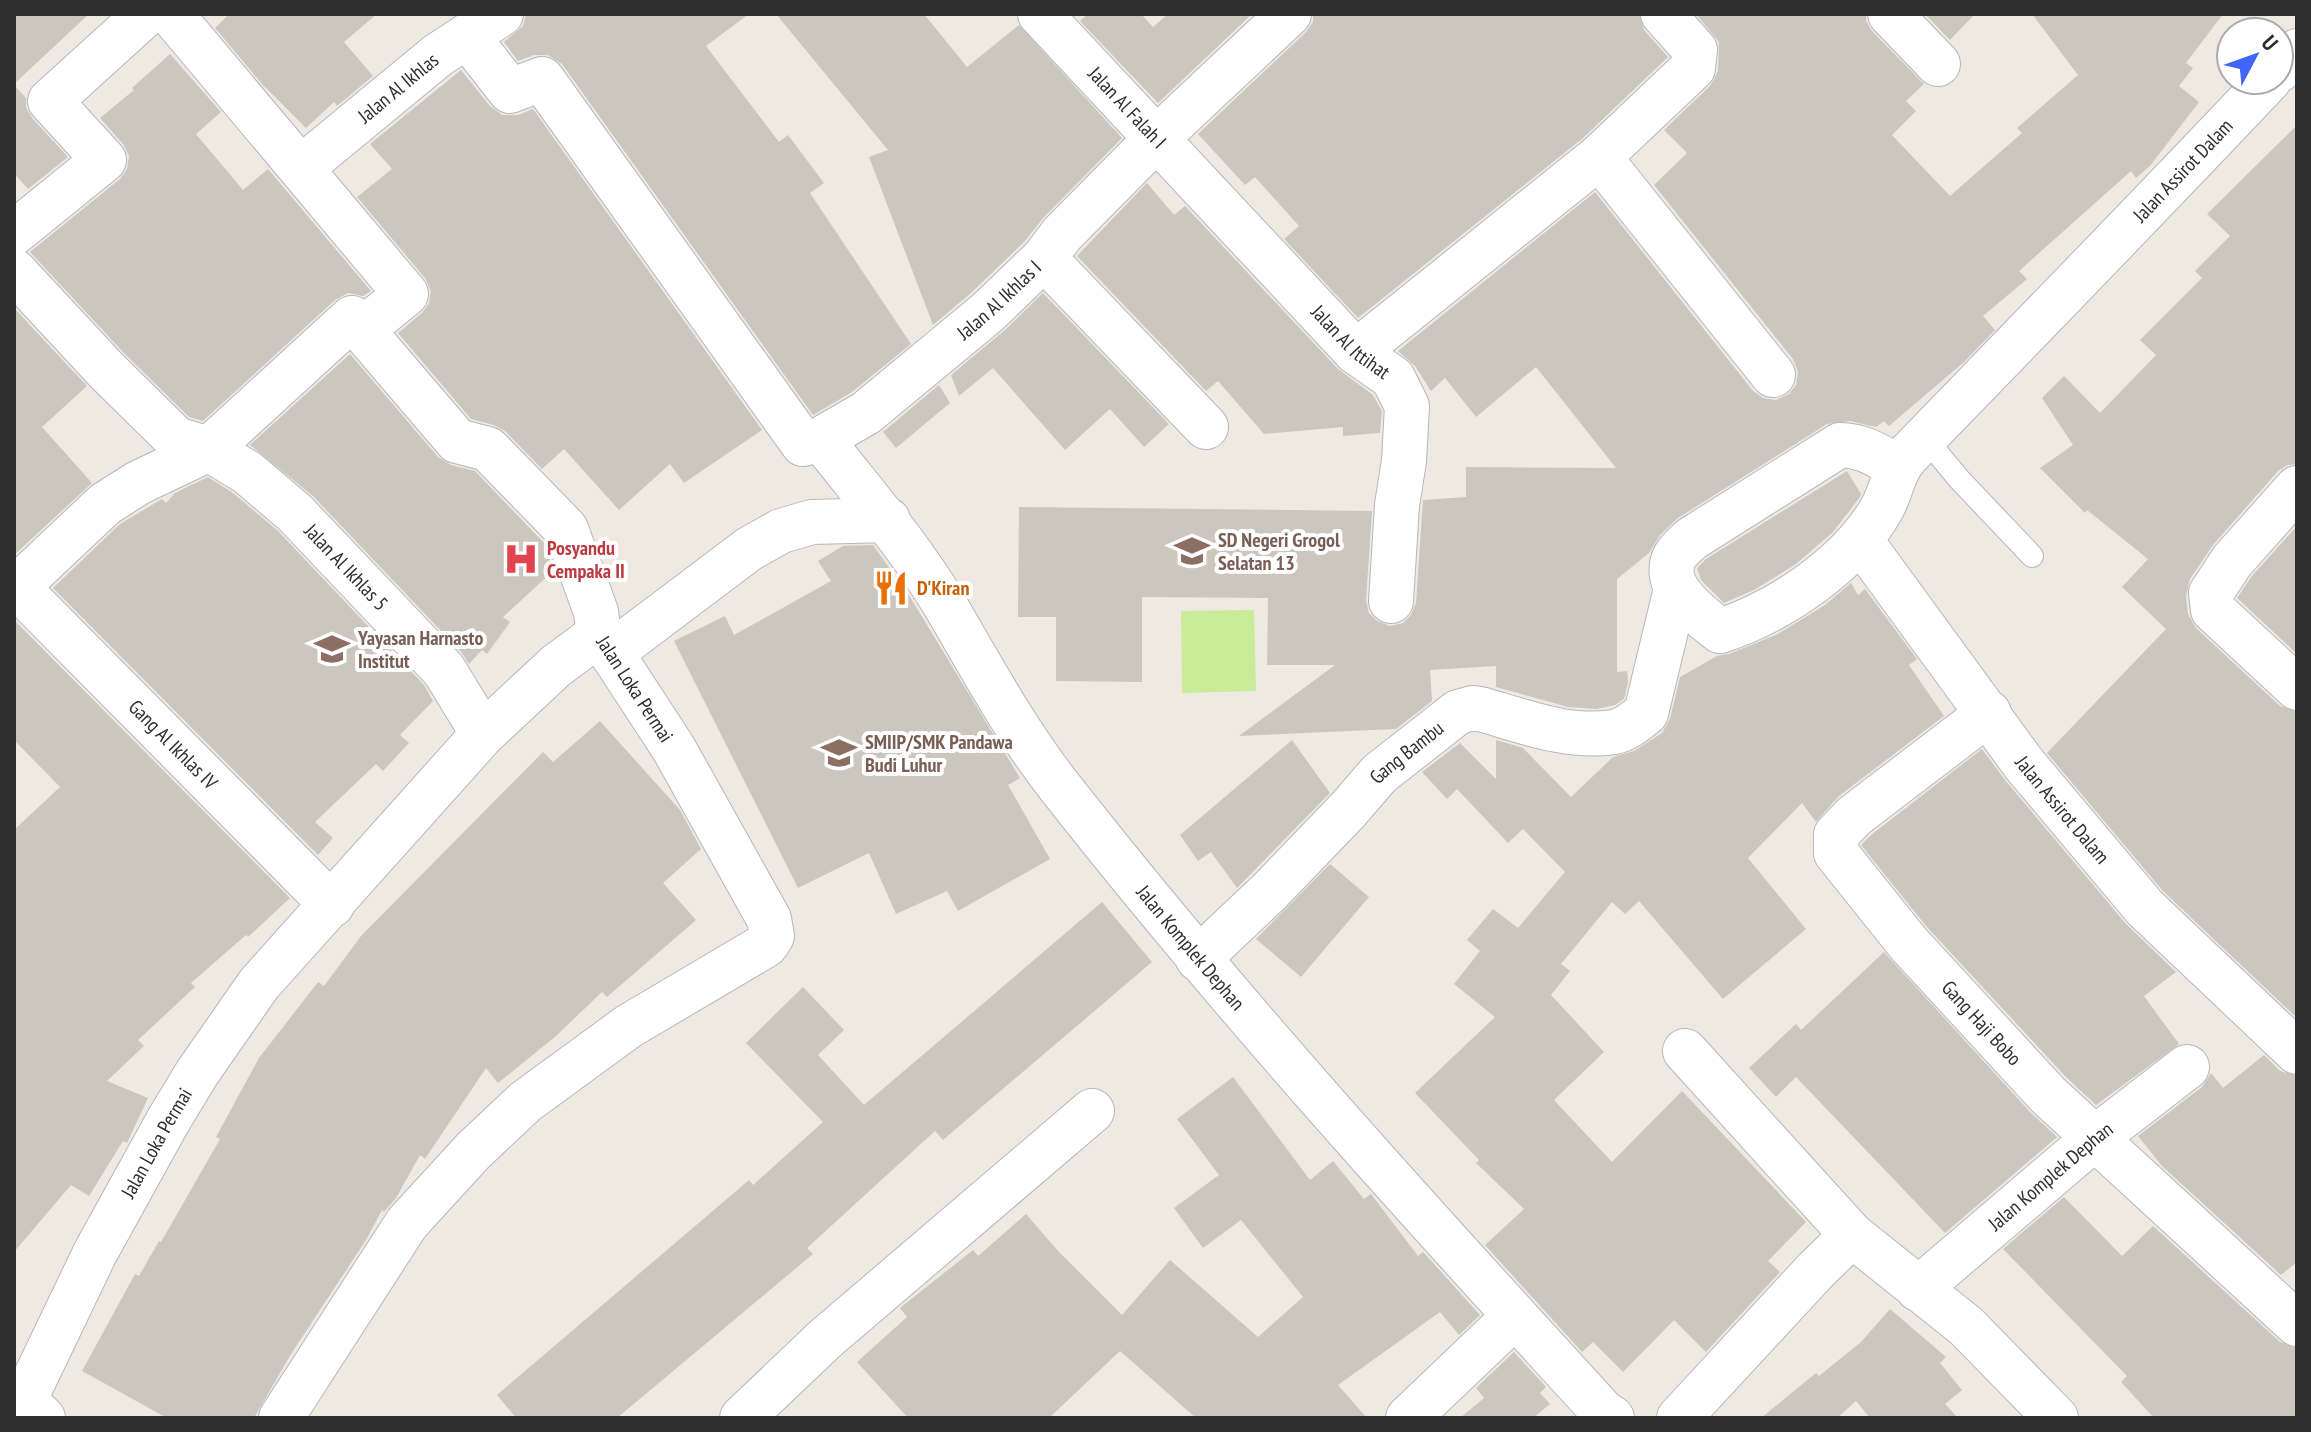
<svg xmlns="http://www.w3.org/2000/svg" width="2311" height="1432" viewBox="0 0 2311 1432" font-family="'PT Sans Narrow',sans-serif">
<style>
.pitch{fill:#c9ec9a}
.building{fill:#cbc7bf}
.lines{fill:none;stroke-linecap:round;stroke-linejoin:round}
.service-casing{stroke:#b4b7c1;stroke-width:24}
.minor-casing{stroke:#b4b7c1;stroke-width:46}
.tertiary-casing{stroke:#b4b7c1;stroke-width:46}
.service{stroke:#fff;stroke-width:22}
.minor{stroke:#fff;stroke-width:44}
.tertiary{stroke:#fff;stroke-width:44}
.labels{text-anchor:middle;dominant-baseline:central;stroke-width:8;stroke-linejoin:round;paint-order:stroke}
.street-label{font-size:20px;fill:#2e2e2e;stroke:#fff}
.education-label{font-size:20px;font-weight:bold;fill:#785e54;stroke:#fff;text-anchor:start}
.health-label{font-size:20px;font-weight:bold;fill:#be3a42;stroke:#fff;text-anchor:start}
.food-label{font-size:20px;font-weight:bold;fill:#c56008;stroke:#fff;text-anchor:start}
</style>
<rect width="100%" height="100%" fill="#efe9e1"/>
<polygon class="pitch" points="1254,610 1256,691 1182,693 1181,611"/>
<g class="building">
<polygon points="14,14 89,14 14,84"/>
<polygon points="229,14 377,14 344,42 373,76 337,106 334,102 306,128 263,85 215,28"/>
<polygon points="526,14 749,14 706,46 779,142 788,135 824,183 810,193 911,344 852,392 813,415 562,64 548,55 534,55 518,61 504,42 523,26"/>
<polygon points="776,14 924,14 967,67 1019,25 1122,138 1044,217 1025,241 971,293 933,325 869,157 888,150"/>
<polygon points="1088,14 1141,14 1153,27 1168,14 1252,14 1158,103 1080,21"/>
<polygon points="1313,14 1639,14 1644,30 1668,57 1583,138 1358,318 1284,239 1299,226 1255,177 1245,185 1198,134 1306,32 1313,22"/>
<polygon points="1696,14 1866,14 1866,21 1872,31 1924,84 1906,101 1916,111 1892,135 1950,196 2022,133 2017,128 2078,75 2032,14 2223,14 2186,63 2193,68 2179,86 2199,102 2150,166 2136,178 2131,171 2019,271 2027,279 1983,316 1995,330 1964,362 1889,426 1884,421 1876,427 1850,421 1827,424 1678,518 1660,535 1649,553 1617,579 1617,672 1627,671 1628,682 1624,699 1615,705 1597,709 1568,707 1496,687 1496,666 1430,670 1432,701 1396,729 1239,736 1335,665 1267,665 1268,598 1142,597 1142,682 1056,681 1056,617 1018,617 1019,507 1372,511 1366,600 1369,613 1377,621 1390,626 1403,623 1411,615 1416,603 1423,500 1466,497 1466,467 1616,468 1536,367 1476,417 1445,378 1431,391 1415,366 1398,351 1595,192 1753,391 1763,398 1776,400 1789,394 1796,385 1798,372 1793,359 1654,185 1687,153 1664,130 1710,86 1718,71 1719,42"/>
<polygon points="1925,14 1975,14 1950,40"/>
<polygon points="170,54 221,112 196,134 243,190 268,169 371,291 363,296 348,293 335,300 203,421 189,417 124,353 30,252 120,179 127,169 129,156 123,144 100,118 134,90 132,88"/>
<polygon points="461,70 490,106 502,115 518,115 533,109 762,430 684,483 670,464 619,510 564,449 542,469 505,431 494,425 471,419 398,333 422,313 429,303 431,291 425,278 357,197 392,169 370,144"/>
<polygon points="14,85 26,98 26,107 32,118 68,157 28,189 14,173"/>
<polygon points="2297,125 2297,464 2288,465 2278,471 2213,545 2190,579 2186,596 2188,614 2196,628 2280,706 2297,712 2297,1018 2163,891 2047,753 2166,629 2122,587 2148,559 2087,510 2085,513 2040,468 2073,445 2042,398 2064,376 2100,413 2156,355 2140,340 2202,278 2195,271 2230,236 2207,214"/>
<polygon points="1147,183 1174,215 1185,206 1338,369 1373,395 1382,411 1380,433 1343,436 1343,427 1264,434 1218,381 1206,391 1077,256"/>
<polygon points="1043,293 1169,424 1144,447 1110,409 1065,450 993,368 959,396 951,375 1005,330"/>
<polygon points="14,308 87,386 42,427 92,483 14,555"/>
<polygon points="350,354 438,457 451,465 475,471 544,543 554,570 503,617 510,622 487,654 482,650 469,664 462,653 313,496 250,445"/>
<polygon points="939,385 950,403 896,448 883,432"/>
<polygon points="1847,471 1861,494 1860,497 1833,532 1796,564 1754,590 1724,603 1701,580 1697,568 1706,559"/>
<polygon points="208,477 233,493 278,531 424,685 433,701 400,735 409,743 383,771 376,764 315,822 333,838 318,855 53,588 120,524 162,499 166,503 175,493"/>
<polygon points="2297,526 2297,654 2237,598 2252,576"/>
<polygon points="873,545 910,597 1020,778 1008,785 1050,859 958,911 947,891 896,914 869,853 798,888 674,641 725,616 734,635 831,581 818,561 843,546"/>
<polygon points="1851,583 1858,595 1865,589 1917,659 1909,665 1944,716 1839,796 1816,822 1802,803 1748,858 1806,929 1723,999 1639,901 1625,914 1612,902 1561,964 1570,971 1551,995 1604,1052 1554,1100 1612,1162 1682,1091 1806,1222 1768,1261 1780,1272 1706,1352 1674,1320 1623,1372 1593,1342 1582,1352 1485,1245 1524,1209 1476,1163 1479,1160 1415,1093 1495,1017 1454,984 1480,951 1467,940 1493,909 1518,928 1565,872 1523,829 1508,843 1457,789 1447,799 1422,772 1460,743 1496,779 1496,740 1523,748 1571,797 1613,757 1634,751 1662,733 1670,719 1680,677 1717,656 1729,654 1778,634 1825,605"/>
<polygon points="14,620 290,898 248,937 246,935 191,983 195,987 138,1040 144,1046 107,1081 148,1098 127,1143 123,1141 89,1196 71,1185 14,1252 14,830 60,787 14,740"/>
<polygon points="600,721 680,810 701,849 663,883 696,920 607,997 602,992 556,1036 498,1083 486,1068 425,1159 420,1155 396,1198 384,1212 382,1210 366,1240 291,1354 254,1418 167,1418 82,1371 135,1274 139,1276 159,1241 161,1242 220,1139 216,1137 259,1058 318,982 324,986 361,936 543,752 553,762"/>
<polygon points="1292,740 1330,793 1237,888 1211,852 1198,861 1180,835"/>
<polygon points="1982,749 2005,780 2126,924 2176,972 2144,996 2179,1044 2096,1105 2066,1077 1927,927 1861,845 1871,835"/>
<polygon points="1330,864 1369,897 1301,977 1256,939"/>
<polygon points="1102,902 1152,962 943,1140 935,1131 807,1248 813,1254 617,1418 516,1418 497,1395 749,1180 753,1185 823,1122 746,1043 803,987 844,1030 818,1055 864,1105"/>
<polygon points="1884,952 2030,1112 2057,1137 1945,1233 1796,1077 1776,1097 1749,1068 1796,1024 1801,1030"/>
<polygon points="2264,1055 2280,1071 2297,1076 2297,1262 2281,1275 2162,1166 2138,1136 2202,1087 2211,1073 2223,1088"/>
<polygon points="1233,1077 1310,1180 1333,1161 1364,1199 1371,1194 1418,1256 1423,1252 1480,1315 1459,1335 1440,1312 1338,1385 1367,1418 1196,1418 1120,1351 1049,1418 908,1418 857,1362 907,1317 900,1308 973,1250 978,1256 1026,1214 1058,1251 1122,1315 1170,1260 1258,1337 1303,1297 1241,1220 1203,1248 1174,1208 1219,1175 1177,1119"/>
<polygon points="2064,1197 2122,1256 2153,1226 2280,1342 2297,1348 2297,1418 2154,1418 2121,1382 2127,1376 2003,1249"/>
<polygon points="1890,1309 1946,1357 1940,1363 1962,1390 1945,1404 1958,1418 1870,1418 1856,1401 1837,1418 1761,1418 1816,1373 1819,1376 1861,1342"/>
<polygon points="1514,1352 1546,1387 1540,1393 1550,1404 1533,1418 1460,1418 1484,1398 1476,1388"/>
</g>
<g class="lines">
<g class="service-casing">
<polyline id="service" points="1925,438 1959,479 2032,556"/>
</g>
<g class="minor-casing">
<g id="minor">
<polyline points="171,14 406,294 362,330"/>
<path id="s1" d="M 1040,14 L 1356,352 L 1393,378 L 1407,406 L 1404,461 L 1397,505 L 1391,601"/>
<polyline points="1890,14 1938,64"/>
<path id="s2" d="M 467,36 L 510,91 L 542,79 L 803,444 L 821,439 L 866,413 L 988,312 L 1044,258 L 1062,234 L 1157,138 L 1289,14"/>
<polyline points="2279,70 2297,51"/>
<polyline points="1599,157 1773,375"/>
<path id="s3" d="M 301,168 L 438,55 L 501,14"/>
<polyline points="14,233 104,160 50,101 146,14"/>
<polyline points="1044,258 1206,427"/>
<path id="s4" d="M 14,271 L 106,370 L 176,439 L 209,449 L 248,473 L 295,513 L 444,670 L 483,734"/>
<polyline points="1356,352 1599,157 1693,68 1695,50 1663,14"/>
<path id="s5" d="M 821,439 C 864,494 909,545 945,605 C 981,666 1015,730 1059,786 C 1230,1004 1417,1209 1604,1413 L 1612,1418"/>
<path id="s6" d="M 1898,467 C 1878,456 1863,445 1840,445 L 1691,539 C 1684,546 1673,554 1672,565 C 1667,592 1701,616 1720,631 C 1779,612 1849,565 1881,510 C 1892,492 1892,472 1907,456 C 2028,331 2150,206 2269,80"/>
<polyline points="2297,488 2232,561 2211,593 2213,610 2297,688"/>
<path id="s7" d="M 1861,541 L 2024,764 L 2145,908 L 2297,1052"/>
<path id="s8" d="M 14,584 L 332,905"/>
<polyline points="17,587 105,504 138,483 209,449 352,318 457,441 488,449 566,529 596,612 599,634"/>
<polyline points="611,653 749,549 781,531 812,522 888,520"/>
<path id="s9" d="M 1989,713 L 1854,816 L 1836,835 L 1836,853 L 1908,943 L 2048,1095 L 2297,1324"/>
<path id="s10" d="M 1198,959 L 1269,892 L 1348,810 L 1379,774 L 1458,712 L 1473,708 L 1484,710 C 1525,722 1570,739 1614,732 C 1626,730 1637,720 1646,713 L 1676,589"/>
<polyline points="1685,1051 1852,1235 1966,1326 2056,1418"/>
<path id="s11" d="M 1918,1289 L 2095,1138 L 2187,1067"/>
<path id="s12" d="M 25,1399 L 95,1253 L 168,1121 L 197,1073 L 259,984 L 483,734 L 556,666 L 599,634 L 674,749 L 769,919 L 772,936 L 766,945 L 629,1026 L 525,1102 L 473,1151 L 407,1223 L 281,1418"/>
<polyline points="742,1418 825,1339 1092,1111"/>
<polyline points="1408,1418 1515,1316"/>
<polyline points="1679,1418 1816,1270 1852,1235"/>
</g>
</g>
<g class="tertiary-casing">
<polyline id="tertiary" points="14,1390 43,1418"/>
</g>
<use href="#service" class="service"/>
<use href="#minor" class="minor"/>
<use href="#tertiary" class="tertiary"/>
</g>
<defs>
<g id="school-bare" transform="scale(2.76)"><path d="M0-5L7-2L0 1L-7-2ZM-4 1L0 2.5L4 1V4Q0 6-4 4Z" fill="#8d6e63" stroke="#fff" stroke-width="2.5" paint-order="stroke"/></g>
<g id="hospital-bare" transform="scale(2.76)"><path d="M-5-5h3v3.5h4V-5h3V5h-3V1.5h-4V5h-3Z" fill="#e0444e" stroke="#fff" stroke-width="2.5" paint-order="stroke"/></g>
<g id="restaurant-bare" transform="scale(2.76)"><path d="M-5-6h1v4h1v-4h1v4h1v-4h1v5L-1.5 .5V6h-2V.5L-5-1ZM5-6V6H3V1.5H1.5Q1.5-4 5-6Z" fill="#e8710a" stroke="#fff" stroke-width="2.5" paint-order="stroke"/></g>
</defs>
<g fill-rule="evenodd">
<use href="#school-bare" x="1192" y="551"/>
<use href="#hospital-bare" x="521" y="559"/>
<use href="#restaurant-bare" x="891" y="588"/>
<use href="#school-bare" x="332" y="649"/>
<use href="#school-bare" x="839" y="753"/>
</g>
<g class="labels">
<g class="street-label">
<text stroke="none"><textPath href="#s3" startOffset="126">Jalan Al Ikhlas</textPath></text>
<text stroke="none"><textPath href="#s1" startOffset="128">Jalan Al Falah I</textPath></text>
<text stroke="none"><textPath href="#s6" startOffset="1020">Jalan Assirot Dalam</textPath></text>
<text stroke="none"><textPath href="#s2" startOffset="798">Jalan Al Ikhlas I</textPath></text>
<text stroke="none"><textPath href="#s1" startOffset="452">Jalan Al Ittihat</textPath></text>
<text stroke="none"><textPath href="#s4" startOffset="450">Jalan Al Ikhlas 5</textPath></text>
<text stroke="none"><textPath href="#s12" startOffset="1032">Jalan Loka Permai</textPath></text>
<text stroke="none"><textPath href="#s8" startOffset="226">Gang Al Ikhlas IV</textPath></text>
<text stroke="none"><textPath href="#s10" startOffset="294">Gang Bambu</textPath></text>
<text stroke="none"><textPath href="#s7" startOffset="336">Jalan Assirot Dalam</textPath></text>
<text stroke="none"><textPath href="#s5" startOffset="630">Jalan Komplek Dephan</textPath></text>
<text stroke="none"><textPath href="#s9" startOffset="438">Gang Haji Bobo</textPath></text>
<text stroke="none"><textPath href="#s12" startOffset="288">Jalan Loka Permai</textPath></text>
<text stroke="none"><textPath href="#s11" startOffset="174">Jalan Komplek Dephan</textPath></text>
</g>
<g class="education-label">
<text x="1218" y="540">SD Negeri Grogol<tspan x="1218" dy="23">Selatan 13</tspan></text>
<text x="358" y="638">Yayasan Harnasto<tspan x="358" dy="23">Institut</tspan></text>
<text x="865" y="742">SMIIP/SMK Pandawa<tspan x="865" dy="23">Budi Luhur</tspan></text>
</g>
<g class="health-label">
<text x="547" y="548">Posyandu<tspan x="547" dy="23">Cempaka II</tspan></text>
</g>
<g class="food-label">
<text x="917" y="588">D'Kiran</text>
</g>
</g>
<rect width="2311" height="1432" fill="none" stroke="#2e2e2e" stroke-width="32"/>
<g transform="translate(2255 56) rotate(49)"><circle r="38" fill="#ffffff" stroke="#ababab" stroke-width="2"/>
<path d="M0-6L14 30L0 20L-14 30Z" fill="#4264fb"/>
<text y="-12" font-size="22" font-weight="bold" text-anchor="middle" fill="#2e2e2e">U</text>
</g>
</svg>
